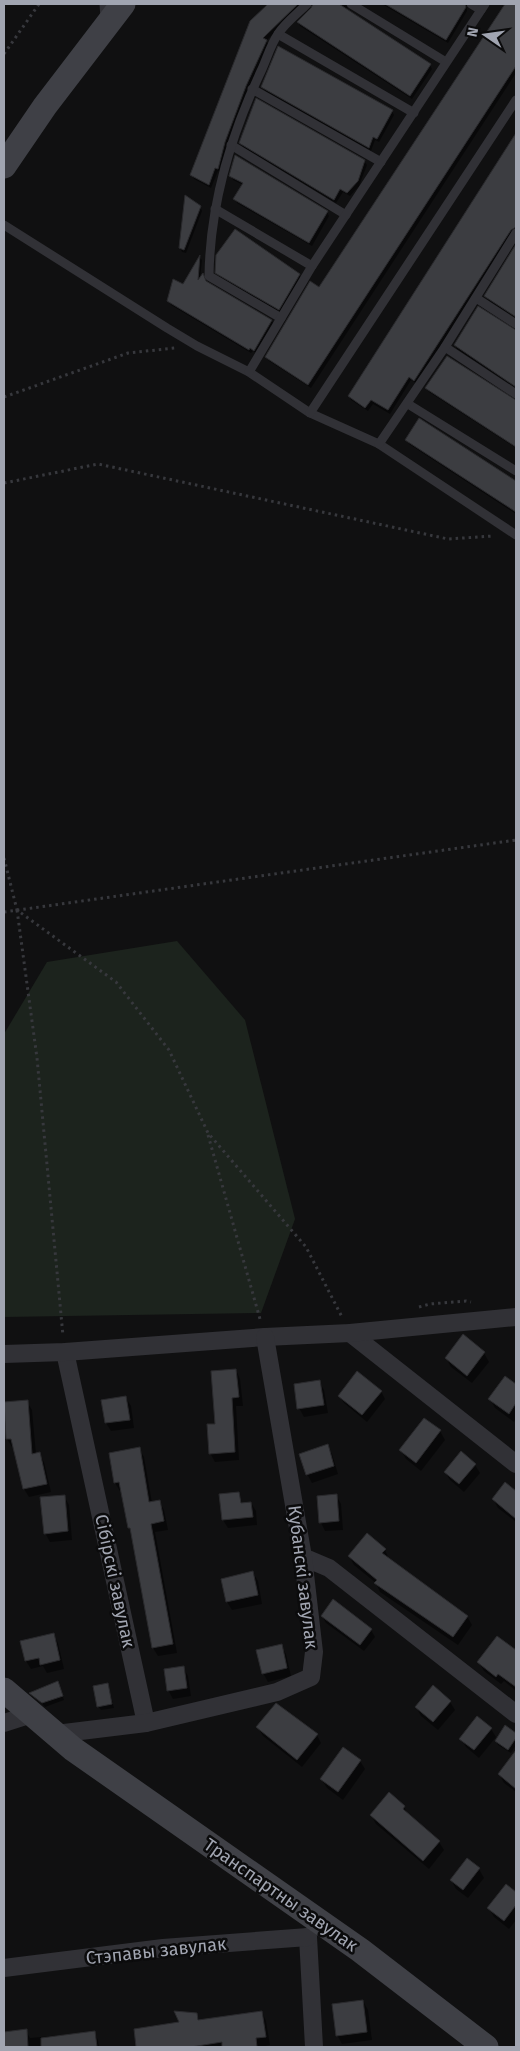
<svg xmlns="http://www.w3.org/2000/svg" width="520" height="2051" viewBox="0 0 520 2051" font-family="'Fira Sans',sans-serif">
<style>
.green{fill:#1c231d}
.shadow{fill:#0007}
.building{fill:#3c3d41;stroke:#2a2a2d}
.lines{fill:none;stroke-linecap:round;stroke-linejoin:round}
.path{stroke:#37383d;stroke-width:3;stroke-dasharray:2.5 4;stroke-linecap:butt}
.lane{stroke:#313136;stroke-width:9}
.street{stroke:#313136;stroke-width:18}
.secondary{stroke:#3f4046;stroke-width:25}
.labels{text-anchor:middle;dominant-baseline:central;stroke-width:5;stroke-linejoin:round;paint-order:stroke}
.street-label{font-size:18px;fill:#a1a5b1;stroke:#0b0b0c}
</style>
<rect width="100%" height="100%" fill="#101011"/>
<polygon class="green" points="177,941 245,1020 295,1219 261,1313 4,1317 4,1034 47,962"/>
<g class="shadow">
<polygon points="269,4 304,4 266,41 269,45 220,172 218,171 211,188 194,179 192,174 251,22"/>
<polygon points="314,4 349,4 346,10 430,65 432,69 412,99 300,26 298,22 314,7"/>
<polygon points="382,4 469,4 467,6 467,11 448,43"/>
<polygon points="506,4 516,4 516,73 311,388 269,361 266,357 320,289"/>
<polygon points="262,87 392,111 394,115 379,142 375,140 371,151 265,91"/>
<polygon points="516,136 516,231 417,384 411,380 390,414 373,404 368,411 351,400 349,396"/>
<polygon points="240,142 364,161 367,165 359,186 350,196 343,192 336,203 243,147"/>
<polygon points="231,175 327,212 329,216 312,246 237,203 235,199 243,185 233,180"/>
<polygon points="200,206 202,211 186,253 182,252 180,248"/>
<polygon points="516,247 516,318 488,300 486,296"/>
<polygon points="200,258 202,260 200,279 272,321 274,325 257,354 253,351 251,353 171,305 168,300 184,286"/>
<polygon points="217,272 299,275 302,279 281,313 219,276"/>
<polygon points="513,331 516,331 516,388 457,349 455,345"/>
<polygon points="426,388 516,401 516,448 429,392"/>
<polygon points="419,420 516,483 516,514 409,444 407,440"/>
<polygon points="484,1353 489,1362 472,1383 451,1367 446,1358"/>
<polygon points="236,1370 240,1379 243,1406 236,1406 239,1460 215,1462 210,1453 216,1425"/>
<polygon points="505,1378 516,1386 516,1418 514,1422 495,1408 490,1399"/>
<polygon points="319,1381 324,1390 328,1413 304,1417 299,1408"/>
<polygon points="381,1391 385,1399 367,1422 344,1403 340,1396"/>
<polygon points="126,1398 131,1406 134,1428 111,1431 106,1423"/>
<polygon points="27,1402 32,1410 36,1454 39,1454 44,1462 51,1492 29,1497 24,1489 14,1447 12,1447 7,1439"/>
<polygon points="440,1431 445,1440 421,1471 406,1459 401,1450"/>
<polygon points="327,1446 332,1454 338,1474 312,1483 307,1474"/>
<polygon points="139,1449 144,1457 152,1503 159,1501 164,1510 168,1530 155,1532 177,1653 158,1656 153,1648 132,1533 129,1528 122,1491 120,1491 115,1483"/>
<polygon points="475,1465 480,1473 464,1492 450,1480 445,1472"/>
<polygon points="505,1484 516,1492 516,1522 498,1508 493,1499"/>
<polygon points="238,1494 243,1504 251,1503 256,1511 257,1525 228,1528 223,1520"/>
<polygon points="336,1495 341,1504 343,1530 325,1531 321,1523"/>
<polygon points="64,1496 69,1505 72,1540 50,1542 45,1533"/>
<polygon points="385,1550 389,1559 467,1616 472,1625 458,1645 380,1592 376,1583 354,1565 349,1556"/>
<polygon points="253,1573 258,1581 262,1604 232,1610 227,1602"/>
<polygon points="333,1600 371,1630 375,1637 364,1651 326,1623 322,1616"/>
<polygon points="53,1634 58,1643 64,1669 47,1673 43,1666 31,1669 26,1661"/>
<polygon points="497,1637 516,1652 516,1691 504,1681 501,1684 484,1671 479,1662"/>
<polygon points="281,1646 286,1654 291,1676 268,1682 263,1673"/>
<polygon points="183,1667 188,1676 191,1696 173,1699 168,1690"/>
<polygon points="58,1683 64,1700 45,1707 31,1693"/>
<polygon points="108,1684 114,1708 101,1710 98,1706"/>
<polygon points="450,1702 455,1710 438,1730 421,1716 416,1707"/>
<polygon points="258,1727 317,1735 321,1743 302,1767 263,1736"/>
<polygon points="506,1727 516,1734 516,1745 511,1753 498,1745 496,1741"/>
<polygon points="491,1729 496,1737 479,1758 466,1747 461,1739"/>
<polygon points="516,1752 516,1792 504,1783 499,1774"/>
<polygon points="360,1761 365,1769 343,1800 327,1788 322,1780"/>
<polygon points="404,1807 409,1816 439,1842 444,1850 429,1869 376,1824 371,1815"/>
<polygon points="479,1869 484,1878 468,1898 456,1889 451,1880"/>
<polygon points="506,1886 516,1894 516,1920 509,1929 494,1917 489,1908"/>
<polygon points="363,2001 368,2010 372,2040 342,2044 337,2035"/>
<polygon points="262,2012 266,2021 270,2045 260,2047 138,2047 135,2030 181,2023 196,2014 200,2021"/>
<polygon points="26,2031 30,2038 94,2032 98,2040 99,2047 4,2047 4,2033"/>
</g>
<g class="building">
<polygon points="268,4 298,4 263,38 267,40 246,86 225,142 218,169 215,168 209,185 190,175 250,21"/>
<polygon points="313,4 339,4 431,64 410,96 297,22 311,8"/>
<polygon points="385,4 465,4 466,7 446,40"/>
<polygon points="505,4 516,4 516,66 308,385 265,357 310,281 319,287"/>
<polygon points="278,46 393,110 377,139 373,137 369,148 261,87"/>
<polygon points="256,98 365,160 358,181 347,193 340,189 334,200 239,143"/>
<polygon points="516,133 516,227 511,230 414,381 409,377 388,410 371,400 365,408 348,396"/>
<polygon points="235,155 328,211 309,243 233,199 243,183 229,176"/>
<polygon points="185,195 201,206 184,250 179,248"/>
<polygon points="235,229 300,274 279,310 215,273 216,255"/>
<polygon points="516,244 516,317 484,296"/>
<polygon points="200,255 198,280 203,273 206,281 272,320 254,351 250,348 249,350 167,301 173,279 183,284"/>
<polygon points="478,306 516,330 516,387 454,345"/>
<polygon points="447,356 516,400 516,447 425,388"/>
<polygon points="419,418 516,481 516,512 405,440"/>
<polygon points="463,1334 485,1352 467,1376 445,1358"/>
<polygon points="236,1369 239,1397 232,1398 235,1452 209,1454 207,1424 215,1424 211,1371"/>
<polygon points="357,1371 382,1391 362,1415 338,1396"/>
<polygon points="505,1376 516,1384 516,1403 509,1414 488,1399"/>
<polygon points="320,1380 324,1405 297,1409 294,1384"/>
<polygon points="126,1396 130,1420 105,1423 101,1400"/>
<polygon points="28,1400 32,1454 40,1452 47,1484 23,1489 11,1439 6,1439 4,1402"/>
<polygon points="424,1418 441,1430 416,1463 399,1450"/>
<polygon points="328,1444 334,1466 306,1475 299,1454"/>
<polygon points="140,1447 149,1502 160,1500 164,1521 151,1524 173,1644 152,1648 130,1528 128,1528 119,1482 114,1483 109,1453"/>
<polygon points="461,1451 476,1464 459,1484 444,1472"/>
<polygon points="505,1482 516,1491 516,1519 492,1499"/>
<polygon points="239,1492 241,1503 251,1502 253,1517 222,1520 219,1494"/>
<polygon points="337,1494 339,1521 319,1523 317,1496"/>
<polygon points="65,1495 68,1531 44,1534 40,1497"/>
<polygon points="367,1533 386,1549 382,1553 468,1616 453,1637 374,1583 377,1580 348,1556"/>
<polygon points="253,1571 258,1595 226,1602 221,1579"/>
<polygon points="333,1599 372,1629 360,1645 321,1616"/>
<polygon points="54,1633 60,1660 40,1665 39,1658 25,1661 20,1641"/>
<polygon points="497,1636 516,1650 516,1687 498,1674 496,1677 477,1662"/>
<polygon points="282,1644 287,1668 262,1674 256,1650"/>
<polygon points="184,1666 187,1688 167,1691 164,1669"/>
<polygon points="58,1681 63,1696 42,1703 29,1693"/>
<polygon points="108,1683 112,1704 97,1707 93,1686"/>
<polygon points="433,1685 451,1701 433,1722 415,1707"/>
<polygon points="276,1703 318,1734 297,1760 256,1727"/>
<polygon points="477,1716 492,1728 474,1750 459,1739"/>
<polygon points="505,1725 516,1733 516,1738 508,1750 495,1741"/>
<polygon points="343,1747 361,1760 338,1792 320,1779"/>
<polygon points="516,1750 516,1789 498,1774"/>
<polygon points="389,1792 405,1806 403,1809 440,1841 423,1861 370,1815"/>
<polygon points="467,1858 480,1868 463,1890 450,1880"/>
<polygon points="506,1884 516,1892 516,1905 504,1921 487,1908"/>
<polygon points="363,2000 367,2032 336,2036 332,2004"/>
<polygon points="174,2011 197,2013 198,2020 262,2011 266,2037 256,2038 257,2047 222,2047 222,2042 191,2047 136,2047 134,2029 179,2022"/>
<polygon points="27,2029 28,2047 4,2047 4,2032"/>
<polygon points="95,2031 97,2047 41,2047 41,2038"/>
</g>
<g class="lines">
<g class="path">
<polyline points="4,54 39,4"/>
<polyline points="4,397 128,353 175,348"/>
<polyline points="4,483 98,464 448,539 493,536"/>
<polyline points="4,858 17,910 116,982 169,1050 208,1133 306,1247 342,1317"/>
<polyline points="17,910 37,1058 63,1336"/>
<polyline points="4,912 516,840"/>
<polyline points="208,1135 260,1319"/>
<polyline points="419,1307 430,1304 466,1301 471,1302"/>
</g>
<g class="lane">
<polyline points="104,4 105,19"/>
<polyline points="351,4 446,62"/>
<polyline points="471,4 481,10"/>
<polyline points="278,34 414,113"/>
<polyline points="252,89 381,162"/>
<polyline points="231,145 346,215"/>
<polyline points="215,209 312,266"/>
<polyline points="4,225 167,328 197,346 249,372 310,413 379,444 516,535"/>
<polyline points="476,298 516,324"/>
<path d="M 281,318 L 209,276 C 210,204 231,134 262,69 C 267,58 271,44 278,34 C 285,23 298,13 307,4"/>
<polyline points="445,347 516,394"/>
<polyline points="249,372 312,266 485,4"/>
<polyline points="408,404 516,471"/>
<polyline points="310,413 516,100"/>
<polyline points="379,444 445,347 516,233"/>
</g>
<g class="street">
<polyline points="350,1333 516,1464"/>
<polyline points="65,1352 146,1723"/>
<polyline points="4,1354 65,1352 265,1337 350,1333 516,1317"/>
<polyline points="303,1557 329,1568 516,1714"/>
<polyline points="4,1723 32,1714"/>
<polyline points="56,1734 146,1723 277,1692 311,1677 314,1652 303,1557 265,1337"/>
<polyline points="308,1937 314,2047"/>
<polyline points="4,1968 163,1948 308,1937"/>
</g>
<g class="secondary">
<polyline points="4,166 45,106 123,4"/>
<polyline points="4,1690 73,1749 360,1950 486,2047"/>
</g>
</g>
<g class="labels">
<g class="street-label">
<text transform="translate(303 1577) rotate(83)">Кубанскі завулак</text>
<text transform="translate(115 1581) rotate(78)">Сібірскі завулак</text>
<text transform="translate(281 1895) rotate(35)">Транспартны завулак</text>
<text transform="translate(156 1951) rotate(-6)">Стэпавы завулак</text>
</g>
</g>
<rect width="520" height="2051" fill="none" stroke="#a1a5b1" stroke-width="10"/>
<g transform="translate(485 35) rotate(283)" stroke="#0b0b0c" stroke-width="4" paint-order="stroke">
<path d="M0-4L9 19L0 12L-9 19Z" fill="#a1a5b1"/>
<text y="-8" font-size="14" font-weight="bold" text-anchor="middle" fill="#a1a5b1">N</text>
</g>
</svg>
